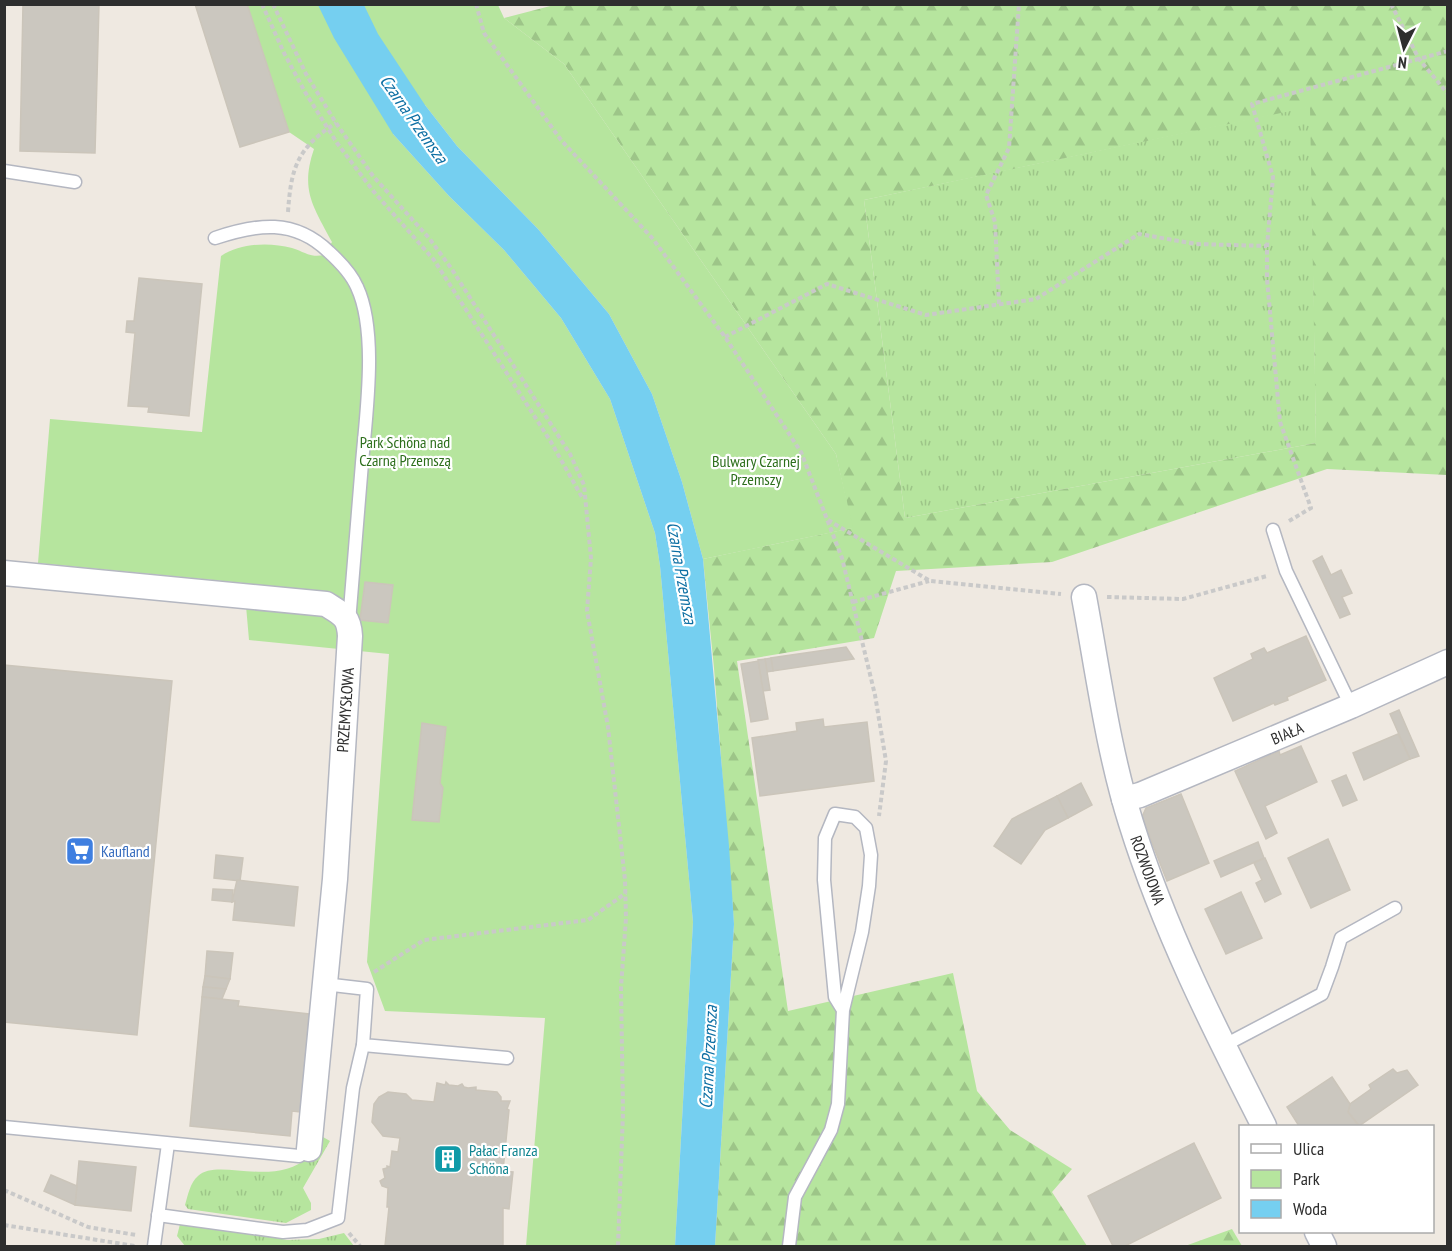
<svg xmlns="http://www.w3.org/2000/svg" width="1452" height="1251" viewBox="0 0 1452 1251" font-family="'PT Sans Narrow',sans-serif">
<style>
.grass{fill:url(#grass-tufts)}
.forest{fill:url(#forest-firs);fill-rule:evenodd}
.park{fill:#b6e59e}
.water{fill:#75cff0}
.building{fill:#cbc7bf;stroke:#cbc5ba;stroke-width:1.5}
.lines{fill:none;stroke-linecap:round;stroke-linejoin:round}
.service-casing{stroke:#b4b7c1;stroke-width:15}
.minor-casing{stroke:#b4b7c1;stroke-width:27}
.path{stroke:#c9c9c9;stroke-width:4;stroke-dasharray:4.5 3;stroke-linecap:butt}
.service{stroke:#fff;stroke-width:12}
.minor{stroke:#fff;stroke-width:24}
.labels{text-anchor:middle;dominant-baseline:central;stroke-width:4.5;stroke-linejoin:round;paint-order:stroke}
.park-label{font-size:16px;fill:#2c6e1b;stroke:#fff}
.street-label{font-size:16px;fill:#2e2e2e;stroke:#fff}
.shop-label{font-size:16px;fill:#366cbe;stroke:#fff;text-anchor:start}
.culture-label{font-size:16px;fill:#0d838f;stroke:#fff;text-anchor:start}
.water-label{font-size:18px;font-style:italic;fill:#0d6fa3;stroke:#fff}
</style>
<defs>
<pattern id="grass-tufts" width="24" height="20" patternUnits="userSpaceOnUse" patternTransform="scale(1.5)"><rect width="24" height="20" fill="#b6e59e"/><path d="M3 7l-1-3M5 7V3M7 7l1-3M15 17l-1-3M17 17v-4M19 17l1-3" fill="none" stroke="#9dc588"/></pattern>
<pattern id="forest-firs" width="22" height="20" patternUnits="userSpaceOnUse" patternTransform="scale(1.5)"><rect width="22" height="20" fill="#b6e59e"/><path d="M5 1l3.5 6h-7zM16 11l3.5 6h-7z" fill="#9dc588"/></pattern>
</defs>
<rect width="100%" height="100%" fill="#efe9e1"/>
<g class="grass">
<polygon points="1311,106 1316,443 905,518 864,200"/>
<path d="M 323,1137 L 330,1141 L 303,1188 L 311,1203 L 311,1210 L 286,1223 L 188,1209 L 185,1205 C 188,1195 190,1183 198,1176 C 218,1157 275,1189 309,1156 C 315,1151 319,1143 323,1137 Z"/>
<polygon points="180,1224 236,1230 287,1240 319,1239 344,1233 354,1246 185,1246 177,1236"/>
</g>
<g class="forest">
<path d="M 558,4 L 1447,5 L 1447,475 L 1327,469 L 1052,562 L 896,571 L 874,638 L 737,661 L 788,1011 L 953,973 L 977,1091 L 1010,1130 L 1072,1169 L 1052,1192 L 1087,1246 L 715,1246 L 734,924 L 714,668 L 703,559 L 852,528 L 836,454 L 564,64 L 504,18 ZM 1310,107 L 1316,443 L 905,518 L 864,200 Z"/>
<polygon points="1232,1229 1242,1246 1185,1246"/>
</g>
<path class="park" d="M 247,5 L 498,5 L 504,18 L 564,64 L 836,454 L 853,528 L 703,559 L 682,482 L 652,394 L 609,314 L 538,229 L 457,146 L 425,105 L 393,134 L 449,196 L 504,250 L 561,318 L 610,399 L 655,533 L 660,566 L 693,922 L 675,1246 L 526,1246 L 545,1018 L 385,1011 L 367,962 L 389,654 L 249,640 L 244,583 L 38,563 L 50,419 L 202,432 L 221,256 C 241,243 269,242 292,248 C 305,252 310,258 324,255 L 332,242 C 313,206 300,190 314,149 L 289,132 Z"/>
<polygon class="water" points="318,5 364,5 378,34 425,105 457,146 538,229 609,314 652,394 682,482 703,559 729,846 734,924 715,1246 675,1246 693,922 660,566 655,533 610,399 561,318 504,250 449,196 393,134 334,38"/>
<g class="building">
<polygon points="23,4 99,4 95,153 20,151"/>
<polygon points="195,4 247,4 289,132 240,147"/>
<polygon points="139,278 202,284 189,416 148,412 149,407 128,406 135,333 126,332 127,321 134,321"/>
<polygon points="1322,556 1331,575 1341,570 1352,593 1342,597 1350,614 1340,618 1313,561"/>
<polygon points="365,582 393,585 388,623 360,620"/>
<polygon points="1306,636 1326,680 1287,697 1288,700 1275,705 1274,703 1233,721 1214,678 1253,659 1251,654 1264,648 1267,653"/>
<polygon points="846,647 854,659 773,671 771,658"/>
<polygon points="771,658 773,671 767,672 765,659"/>
<polygon points="765,659 770,690 763,691 758,660"/>
<polygon points="758,661 768,719 751,722 741,664"/>
<polygon points="4,665 172,681 137,1035 4,1022"/>
<polygon points="1399,710 1419,756 1410,759 1390,714"/>
<polygon points="823,719 824,727 867,722 874,781 760,796 752,738 797,731 796,723"/>
<polygon points="422,723 446,727 440,783 443,788 439,822 412,820"/>
<polygon points="1398,734 1410,759 1364,780 1353,753"/>
<polygon points="1301,746 1317,782 1265,806 1277,833 1266,839 1235,771 1279,751 1280,755"/>
<polygon points="1346,775 1357,800 1343,806 1332,781"/>
<polygon points="1081,783 1092,805 1068,818 1057,796"/>
<polygon points="1181,794 1209,863 1167,881 1142,817 1146,808"/>
<polygon points="1057,796 1068,818 1045,830 1021,864 994,846 1012,819"/>
<polygon points="1328,839 1350,890 1311,908 1288,858"/>
<polygon points="1258,842 1264,858 1221,877 1214,861"/>
<polygon points="216,855 243,858 240,881 214,878"/>
<polygon points="1265,858 1281,894 1265,902 1256,883 1262,880 1254,863"/>
<polygon points="237,880 298,887 294,926 233,920 235,901 232,902"/>
<polygon points="213,889 233,890 232,902 212,900"/>
<polygon points="1241,892 1262,938 1226,954 1205,909"/>
<polygon points="207,951 233,953 230,979 205,976"/>
<polygon points="205,976 230,979 226,989 203,987"/>
<polygon points="203,987 226,989 222,999 202,997"/>
<polygon points="202,997 239,1001 238,1006 309,1014 300,1112 292,1111 290,1136 190,1126"/>
<polygon points="1393,1069 1397,1073 1407,1070 1418,1085 1359,1126 1348,1112 1350,1104 1371,1089 1369,1085"/>
<polygon points="1332,1077 1350,1104 1348,1112 1359,1126 1299,1126 1287,1107"/>
<polygon points="446,1082 449,1085 458,1086 462,1084 464,1087 468,1088 476,1087 476,1090 497,1092 501,1097 501,1101 510,1101 507,1109 509,1110 503,1171 513,1172 509,1209 503,1208 503,1246 385,1246 389,1207 387,1207 388,1188 382,1186 380,1181 385,1178 383,1169 387,1168 387,1166 390,1167 392,1151 398,1152 400,1138 383,1136 372,1122 374,1104 379,1097 388,1092 406,1094 412,1100 434,1102 437,1083 445,1085"/>
<polygon points="1194,1143 1221,1198 1125,1246 1113,1246 1088,1196"/>
<polygon points="79,1161 136,1167 131,1211 75,1205"/>
<polygon points="51,1175 77,1186 75,1205 44,1191"/>
</g>
<g class="lines">
<g class="service-casing">
<g id="service">
<polyline points="4,171 75,182"/>
<path d="M 215,238 C 257,224 294,218 329,252 C 340,262 351,273 357,287 C 378,332 366,414 362,463 C 358,516 353,569 349,622"/>
<polyline points="1273,530 1286,571 1351,706"/>
<polyline points="324,984 367,989 363,1045 507,1058"/>
<polyline points="1223,1046 1322,994 1332,967 1341,938 1395,908"/>
<polyline points="4,1127 299,1156 309,1149"/>
<polyline points="158,1215 283,1232 307,1230 338,1218 353,1088 363,1045"/>
<polyline points="154,1246 168,1144"/>
<polyline points="789,1246 795,1197 831,1130 838,1104 843,1010 862,932 869,886 871,855 866,828 855,817 835,814 825,838 824,880 835,997 843,1010"/>
</g>
</g>
<g class="minor-casing">
<g id="minor">
<path d="M 4,573 L 326,604 C 342,614 349,616 350,636 L 335,879 L 309,1149"/>
<path d="M 1084,597 C 1098,672 1108,750 1131,823 C 1164,929 1214,1028 1264,1126"/>
<polyline points="1124,799 1140,795 1351,706 1448,662"/>
<polyline points="1317,1232 1324,1246"/>
</g>
</g>
<g class="path">
<polyline points="262,4 284,53 305,92 337,143 374,192 434,260 551,442 583,499"/>
<polyline points="273,4 306,74 336,123 373,176 429,238 451,268 570,454 584,485 591,558 587,611 608,727 625,880 626,918 621,987 623,1112 618,1246"/>
<polyline points="476,4 484,33 561,140 653,239 725,337 801,452 842,558 875,695 886,761 879,816"/>
<polyline points="1391,4 1419,59 1448,94"/>
<path d="M 288,212 C 291,168 297,148 336,123"/>
<polyline points="999,304 995,222 986,195 1009,148 1019,4"/>
<polyline points="725,337 827,284 926,315 1036,299 1139,234 1196,244 1267,246"/>
<polyline points="828,520 930,581 1061,594"/>
<polyline points="1289,521 1311,508 1280,422 1267,279 1267,246 1273,177 1252,104 1448,51"/>
<polyline points="1107,597 1183,599 1267,576"/>
<polyline points="853,602 929,581"/>
<polyline points="374,972 424,940 588,920 626,893"/>
<polyline points="4,1190 88,1227 136,1235"/>
<polyline points="4,1225 135,1246"/>
<polyline points="349,1233 360,1246"/>
</g>
<use href="#service" class="service"/>
<use href="#minor" class="minor"/>
</g>
<defs>
<g id="supermarket-square" transform="scale(1.5)"><rect x="-9" y="-9" width="18" height="18" rx="4" fill="#3f7fe0" stroke="#fff"/><path d="M-6-5.5h2.5l.6 2H6L4.5 2H-2.5L-4.4-4H-6ZM-1.5 3.2a1.3 1.3 0 1 0 .1 0ZM3 3.2a1.3 1.3 0 1 0 .1 0Z" fill="#fff"/></g>
<g id="building-square" transform="scale(1.5)"><rect x="-9" y="-9" width="18" height="18" rx="4" fill="#0f9aa8" stroke="#fff"/><path d="M-4-6H4V6H1V3H-1V6H-4ZM-2.5-4.3h1.7v1.8h-1.7ZM.8-4.3h1.7v1.8H.8ZM-2.5-1h1.7V.8h-1.7ZM.8-1h1.7V.8H.8Z" fill="#fff"/></g>
</defs>
<g fill-rule="evenodd">
<use href="#supermarket-square" x="80" y="851"/>
<use href="#building-square" x="448" y="1159"/>
</g>
<g class="labels">
<g class="park-label">
<text x="405" y="442">Park Schöna nad<tspan x="405" dy="18">Czarną Przemszą</tspan></text>
<text x="756" y="461">Bulwary Czarnej<tspan x="756" dy="18">Przemszy</tspan></text>
</g>
<g class="street-label">
<text transform="translate(345 710) rotate(-86)">PRZEMYSŁOWA</text>
<text transform="translate(1287 733) rotate(-23)">BIAŁA</text>
<text transform="translate(1148 870) rotate(70)">ROZWOJOWA</text>
</g>
<g class="shop-label">
<text x="101" y="851">Kaufland</text>
</g>
<g class="culture-label">
<text x="469" y="1150">Pałac Franza<tspan x="469" dy="18">Schöna</tspan></text>
</g>
<g class="water-label">
<text transform="translate(414 119) rotate(55)">Czarna Przemsza</text>
<text transform="translate(682 573) rotate(80)">Czarna Przemsza</text>
<text transform="translate(708 1057) rotate(-87)">Czarna Przemsza</text>
</g>
</g>
<rect width="1452" height="1251" fill="none" stroke="#2e2e2e" stroke-width="12"/>
<rect x="1239" y="1125" width="195" height="108" fill="#ffffff" stroke="#ababab" stroke-width="1.5"/>
<rect x="1251" y="1144" width="30" height="9" fill="#ffffff" stroke="#ababab" stroke-width="1.5"/>
<text x="1293" y="1155" font-size="18" fill="#2e2e2e">Ulica</text>
<rect x="1251" y="1170" width="30" height="18" fill="#b6e59e" stroke="#ababab" stroke-width="1.5"/>
<text x="1293" y="1185" font-size="18" fill="#2e2e2e">Park</text>
<rect x="1251" y="1200" width="30" height="18" fill="#75cff0" stroke="#ababab" stroke-width="1.5"/>
<text x="1293" y="1215" font-size="18" fill="#2e2e2e">Woda</text>
<g transform="translate(1404 48) rotate(186)" stroke="#ffffff" stroke-width="4.5" paint-order="stroke">
<path d="M0-4.5L10 22L0 15L-10 22Z" fill="#2e2e2e"/>
<text y="-9" font-size="16" font-weight="bold" text-anchor="middle" fill="#2e2e2e">N</text>
</g>
</svg>
